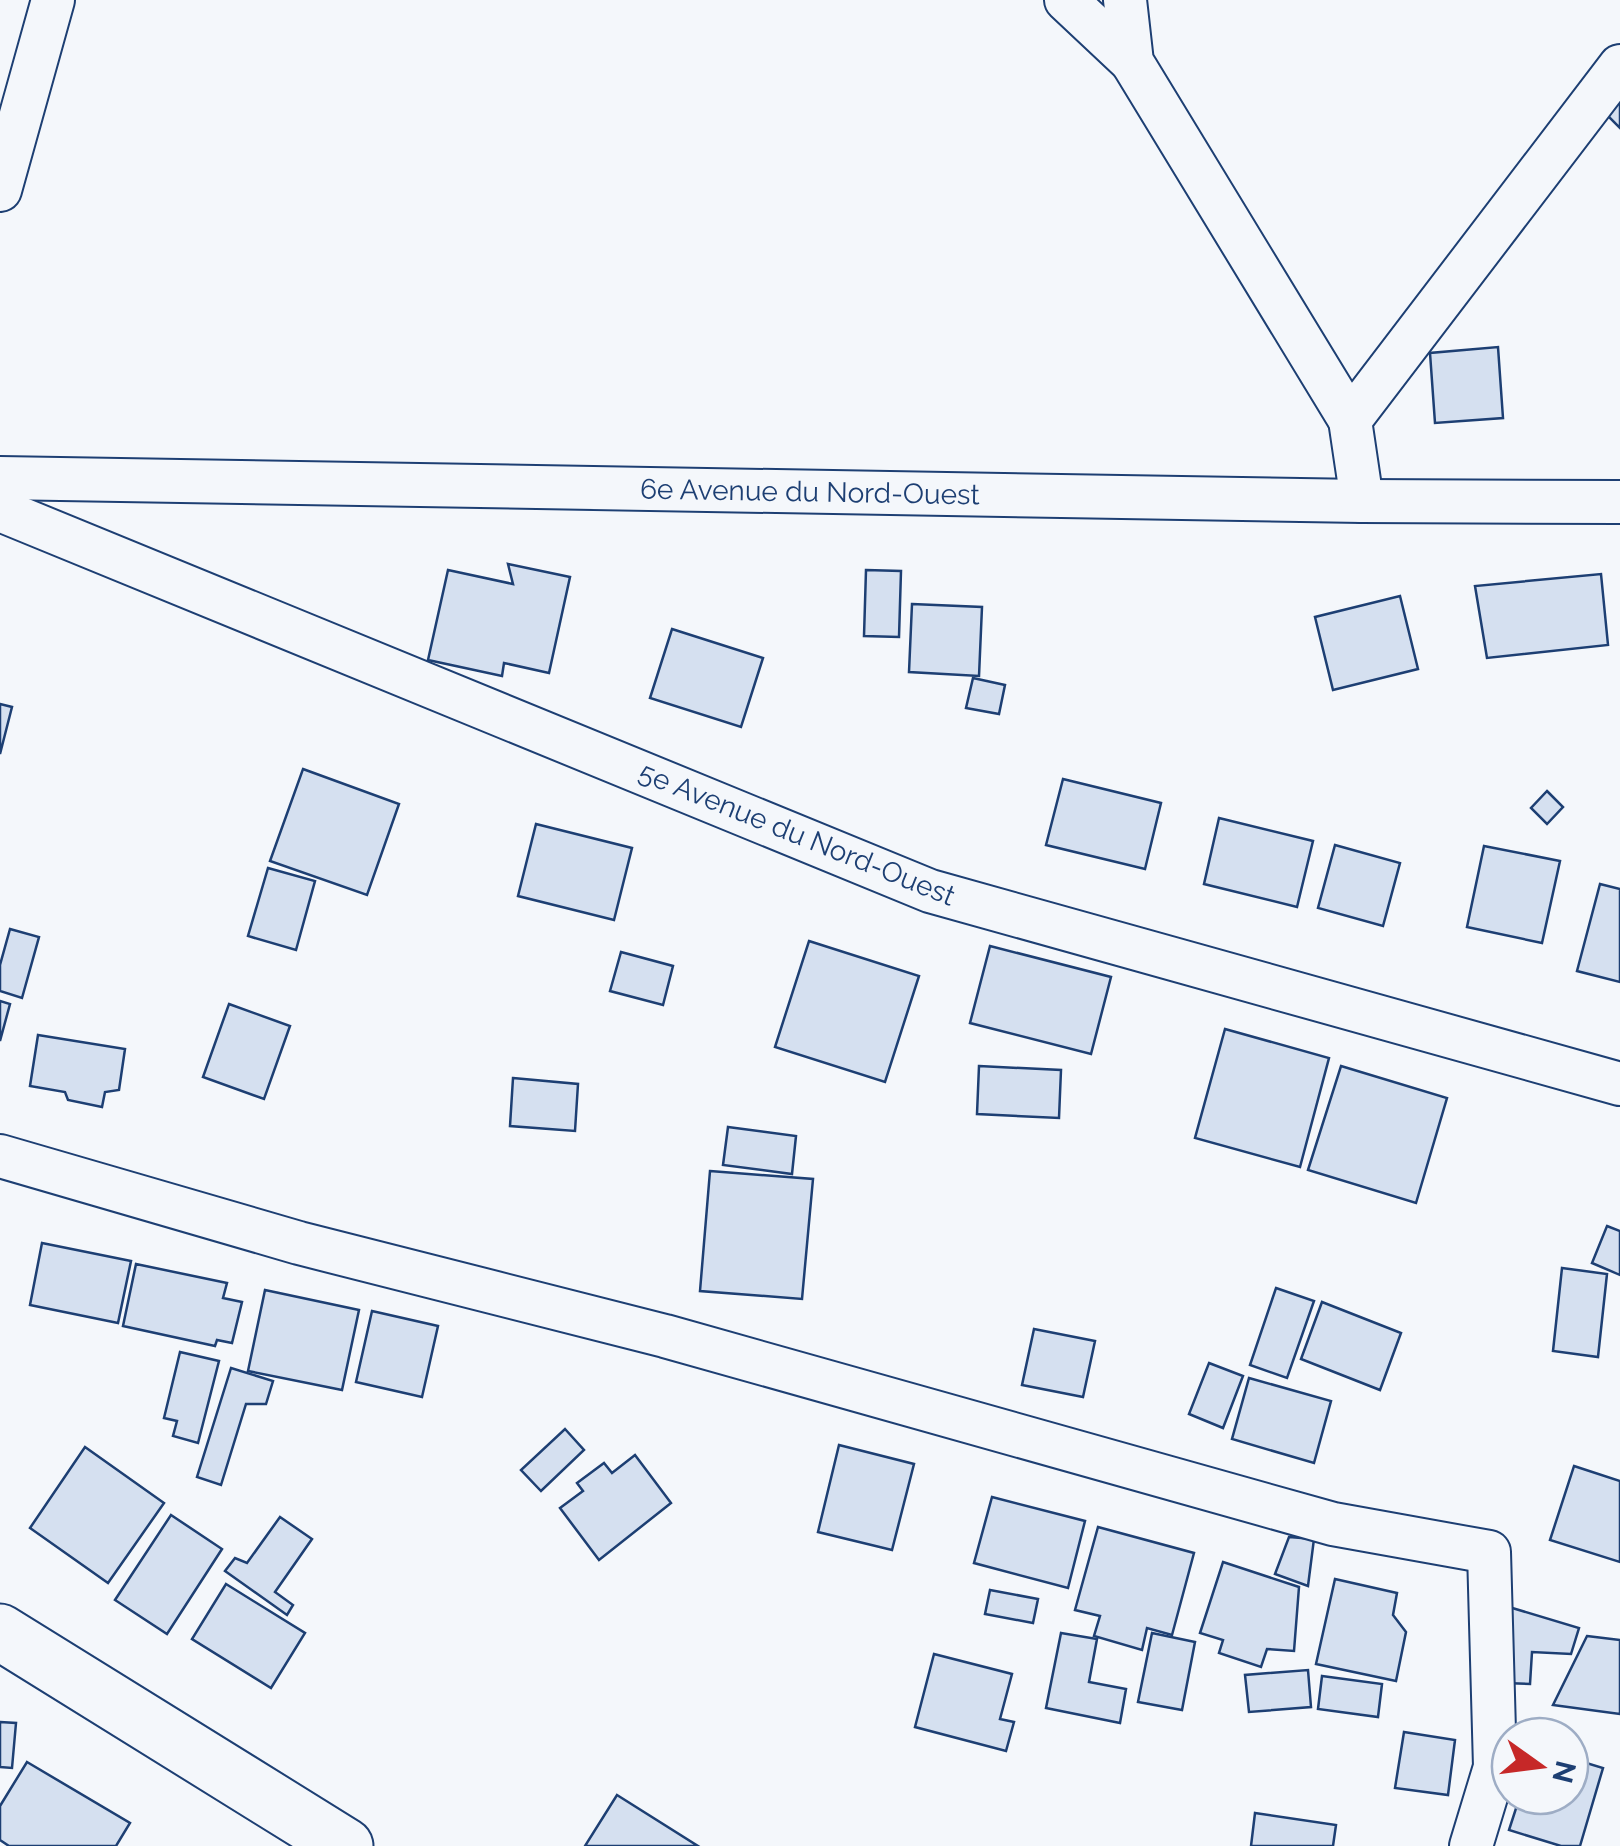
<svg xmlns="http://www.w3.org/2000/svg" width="1620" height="1846" viewBox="0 0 1620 1846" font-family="Raleway,sans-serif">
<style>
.building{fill:#d5e0f0;stroke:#1d3f73;stroke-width:2.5}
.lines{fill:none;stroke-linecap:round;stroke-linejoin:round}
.street-casing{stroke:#1d3f73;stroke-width:46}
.highway-casing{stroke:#1d3f73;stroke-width:59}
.street{stroke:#f4f7fb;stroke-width:42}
.highway{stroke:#f4f7fb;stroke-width:55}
.labels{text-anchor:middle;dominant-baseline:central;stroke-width:8;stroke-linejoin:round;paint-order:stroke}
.street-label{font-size:28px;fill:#1d3f73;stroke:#f4f7fb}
</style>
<rect width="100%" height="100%" fill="#f4f7fb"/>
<g class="building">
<polygon points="1620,97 1620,128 1605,113"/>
<polygon points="1498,347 1503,418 1435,423 1430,353"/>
<polygon points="508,564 570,577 549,673 504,663 502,676 428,660 448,570 513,584"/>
<polygon points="866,570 901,571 899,637 864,636"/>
<polygon points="1601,574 1608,645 1487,658 1475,586"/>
<polygon points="1400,596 1418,669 1333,690 1315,617"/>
<polygon points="912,604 982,607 979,676 909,672"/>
<polygon points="672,629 763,658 741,727 650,698"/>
<polygon points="973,678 1005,685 999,714 966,708"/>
<polygon points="0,704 12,707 0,754"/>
<polygon points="303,769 399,804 367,895 270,861"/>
<polygon points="1063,779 1161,803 1145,869 1046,845"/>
<polygon points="1547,791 1563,807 1547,824 1531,808"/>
<polygon points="1219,818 1313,841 1297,907 1204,884"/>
<polygon points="536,824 632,848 614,920 518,896"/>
<polygon points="1335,845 1400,863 1383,926 1318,908"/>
<polygon points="1484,846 1560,861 1542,943 1467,927"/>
<polygon points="268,868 315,881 296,950 248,936"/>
<polygon points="1600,884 1620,889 1620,982 1577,971"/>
<polygon points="10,929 39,937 22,998 0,991 0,965"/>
<polygon points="809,941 919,976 885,1082 775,1047"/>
<polygon points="990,946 1111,977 1091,1054 970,1023"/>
<polygon points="621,952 673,966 663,1005 610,991"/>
<polygon points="0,1001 10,1004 0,1041"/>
<polygon points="229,1004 290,1026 264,1099 203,1077"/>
<polygon points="1225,1029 1329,1058 1300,1167 1195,1138"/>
<polygon points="38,1035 125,1049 119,1090 105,1092 102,1107 68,1100 65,1092 30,1086"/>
<polygon points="979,1066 1061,1070 1059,1118 977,1114"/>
<polygon points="1341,1066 1447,1098 1416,1203 1308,1170"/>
<polygon points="513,1078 578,1084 575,1131 510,1126"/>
<polygon points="728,1127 796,1136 792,1174 723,1165"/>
<polygon points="710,1171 813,1179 802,1299 700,1291"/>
<polygon points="1607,1226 1620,1231 1620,1275 1592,1263"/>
<polygon points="42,1243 131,1261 118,1323 30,1305"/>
<polygon points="136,1264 227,1283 223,1298 242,1302 232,1343 217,1340 215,1346 123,1326"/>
<polygon points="1562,1268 1607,1274 1598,1357 1553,1351"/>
<polygon points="1276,1288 1314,1301 1287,1378 1250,1365"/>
<polygon points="265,1290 359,1310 342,1390 248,1371"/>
<polygon points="1322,1302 1401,1333 1380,1390 1301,1359"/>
<polygon points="372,1311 438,1326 422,1397 356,1382"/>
<polygon points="1034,1329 1095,1341 1083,1397 1022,1385"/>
<polygon points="180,1352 219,1361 198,1443 173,1436 177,1421 164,1418"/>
<polygon points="1209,1363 1243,1376 1223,1428 1189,1414"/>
<polygon points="231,1368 273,1381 266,1404 246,1404 221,1485 197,1477"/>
<polygon points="1249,1378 1331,1401 1314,1463 1232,1439"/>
<polygon points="565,1429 584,1450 541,1491 521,1470"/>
<polygon points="839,1445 914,1464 892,1550 818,1532"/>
<polygon points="85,1447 164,1503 108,1583 30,1528"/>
<polygon points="635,1455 671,1503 599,1560 560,1508 583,1491 577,1483 604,1463 612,1473"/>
<polygon points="1574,1466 1620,1481 1620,1562 1550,1540"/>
<polygon points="992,1497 1085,1521 1068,1588 974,1563"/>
<polygon points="171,1515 222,1549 167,1634 115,1600"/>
<polygon points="280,1517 312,1539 275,1592 293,1605 287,1615 225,1571 235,1558 247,1563"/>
<polygon points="1098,1527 1194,1553 1172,1635 1147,1628 1142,1650 1094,1636 1100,1616 1075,1610"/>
<polygon points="1289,1537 1314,1539 1308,1586 1275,1574"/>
<polygon points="1223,1562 1299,1587 1294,1651 1267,1649 1261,1667 1219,1653 1223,1640 1200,1633"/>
<polygon points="1335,1579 1397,1593 1393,1615 1406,1632 1396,1681 1316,1664"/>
<polygon points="226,1584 305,1633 271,1688 192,1639"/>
<polygon points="990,1590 1038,1599 1033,1623 985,1614"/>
<polygon points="1509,1607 1579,1628 1571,1654 1532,1652 1530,1684 1504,1683"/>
<polygon points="1061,1633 1097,1639 1089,1682 1126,1689 1120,1723 1046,1708"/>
<polygon points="1152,1633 1195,1642 1182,1710 1138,1702"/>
<polygon points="1587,1636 1620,1640 1620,1714 1553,1705"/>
<polygon points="934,1654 1012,1674 1000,1719 1014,1722 1006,1751 915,1727"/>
<polygon points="1308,1670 1311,1707 1249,1712 1245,1675"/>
<polygon points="1322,1676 1382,1684 1378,1717 1318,1709"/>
<polygon points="0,1722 16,1723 12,1768 0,1767"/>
<polygon points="1404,1732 1455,1740 1448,1795 1395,1788"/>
<polygon points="1570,1758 1603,1768 1580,1846 1561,1846 1509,1830 1520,1796 1570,1796"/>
<polygon points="27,1762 130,1823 116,1846 9,1846 0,1840 0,1806"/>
<polygon points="617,1795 698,1846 585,1846"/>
<polygon points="1255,1813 1336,1825 1333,1846 1251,1846"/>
</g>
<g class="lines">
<g class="street-casing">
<g id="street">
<polyline points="1066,0 1132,62"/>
<polyline points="1125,0 1132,62 1350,420"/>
<polyline points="0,190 53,0"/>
<polyline points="0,478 1362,501 1620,502"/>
<polyline points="1362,501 1350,420 1620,66"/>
<polyline points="0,510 930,891 1620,1084"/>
<polyline points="0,1156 299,1243 665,1336 1333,1524 1489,1552 1495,1767 1471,1846"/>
</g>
</g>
<g class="highway-casing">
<polyline id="highway" points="0,1632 345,1846"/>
</g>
<use href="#street" class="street"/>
<use href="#highway" class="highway"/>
</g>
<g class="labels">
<g class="street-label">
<text transform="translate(810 492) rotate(1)">6e Avenue du Nord-Ouest</text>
<text transform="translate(797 834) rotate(22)">5e Avenue du Nord-Ouest</text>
</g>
</g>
<g transform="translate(1540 1766) rotate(104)"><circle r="48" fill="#f4f7fb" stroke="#9eadc5" stroke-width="2.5"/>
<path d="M0-8L18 38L0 25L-18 38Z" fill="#c62828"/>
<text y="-15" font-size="28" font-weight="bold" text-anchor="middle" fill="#1d3f73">N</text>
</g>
</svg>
